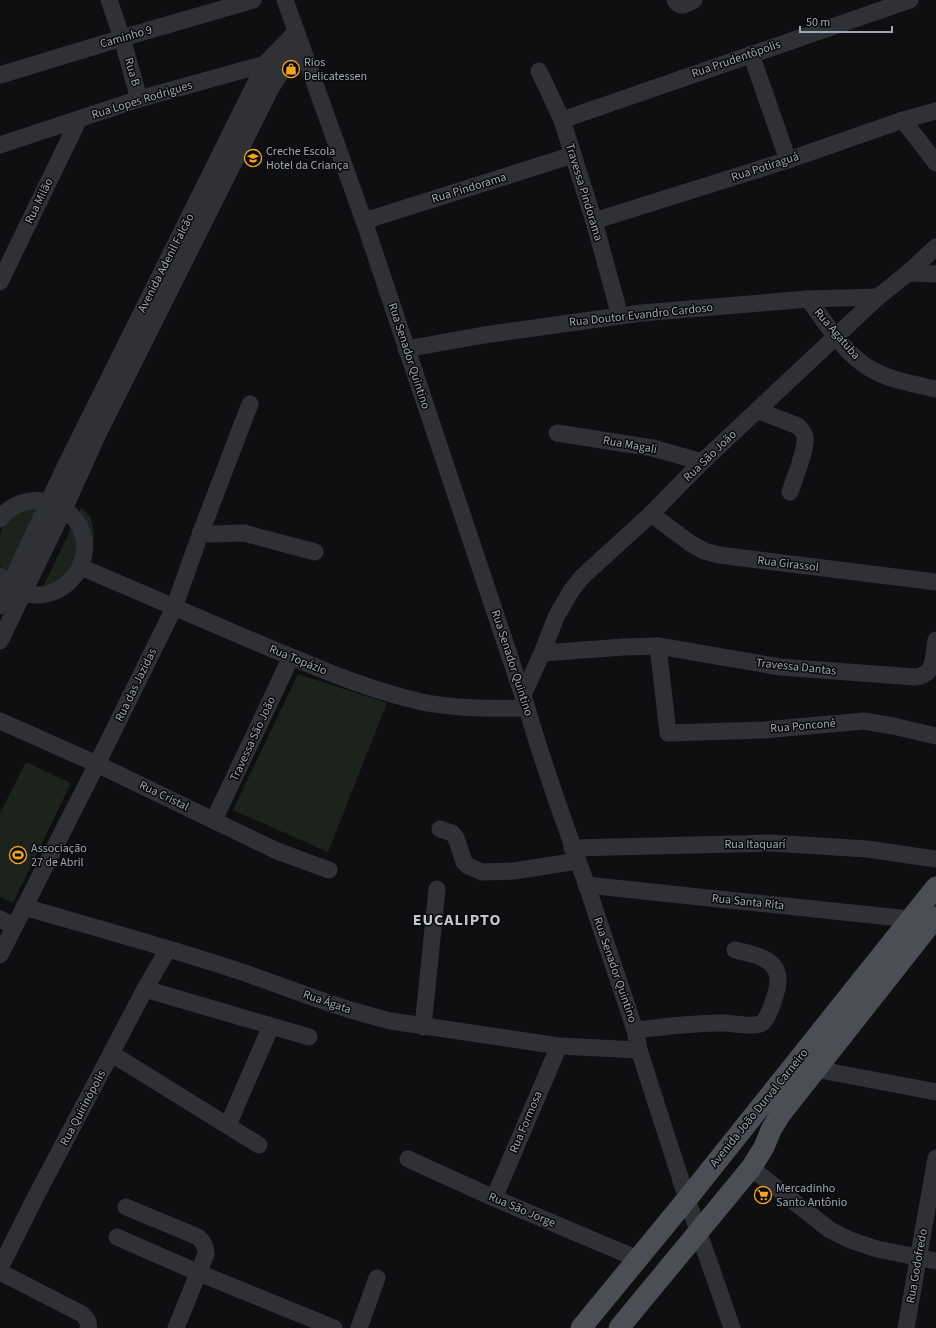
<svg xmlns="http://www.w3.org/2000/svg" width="936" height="1328" viewBox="0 0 936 1328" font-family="'Source Sans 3',sans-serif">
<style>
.green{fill:#1c231c}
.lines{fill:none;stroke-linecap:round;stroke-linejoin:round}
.minor{stroke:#303136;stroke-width:17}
.major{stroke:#4c4e55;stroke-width:21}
.labels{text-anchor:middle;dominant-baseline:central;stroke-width:3;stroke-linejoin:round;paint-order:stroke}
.street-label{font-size:12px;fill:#a0a6b2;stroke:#0a0a0c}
.poi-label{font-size:12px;fill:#a0a6b2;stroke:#0a0a0c;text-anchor:start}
.district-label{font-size:16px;font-weight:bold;letter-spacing:1px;fill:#c1c5ce;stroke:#0a0a0c}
</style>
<rect width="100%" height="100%" fill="#0f0f11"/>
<g class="green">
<polygon points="48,492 7,578 0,564 0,535 4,525 17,509"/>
<path d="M 81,508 C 84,510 88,513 90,517 C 97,533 93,550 88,566 L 41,591 Z"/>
<polygon points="298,674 387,703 328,852 233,810"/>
<polygon points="26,762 71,783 13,903 0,897 0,813"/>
</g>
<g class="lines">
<g class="minor">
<polyline points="109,0 122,38 139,99"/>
<path d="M 285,0 L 364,221 L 527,708 C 544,768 566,827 587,886 C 603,934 619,982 635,1030 L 639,1050 L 687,1199 L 732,1328"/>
<path d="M 675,0 C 680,9 687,4 694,0"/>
<polyline points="751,54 788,160"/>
<polyline points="539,71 562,120 594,221 620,316"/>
<polyline points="0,75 122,38 253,0"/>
<polyline points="562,120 910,0"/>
<polyline points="903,120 936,163"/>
<polyline points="0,145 139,99 265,64 272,64"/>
<polyline points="364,221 573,155"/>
<polyline points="594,221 788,160 903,120 936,111"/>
<polyline points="908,273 936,274"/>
<polyline points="0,282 79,119"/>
<path d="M 808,299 C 826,323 843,352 869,368 C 889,380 913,384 936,389"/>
<polyline points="406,349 484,335 641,313 808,299 878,297"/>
<path d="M 759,411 L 798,426 C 801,429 804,432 805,437 C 807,449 794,479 790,492"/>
<polyline points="557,433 653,448 702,462"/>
<polyline points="651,514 690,543 704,551 719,555 936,582"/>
<path d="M 0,519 C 10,505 27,499 43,501 C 53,502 63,507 70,514 C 109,552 63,613 16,590 C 10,587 5,582 0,576"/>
<polyline points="201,532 210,534 244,533 315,552"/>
<path d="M 81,567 C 142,593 203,620 265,646 C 316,667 367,690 422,702 C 456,709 492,709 527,708"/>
<polyline points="0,606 63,471 265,64 296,32"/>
<polyline points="0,641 64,509 98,434 271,88 286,64 301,46"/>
<polyline points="658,646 668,733 764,730 864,721 893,726 936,736"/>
<path d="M 542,653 L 624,647 L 658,646 L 780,667 L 915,677 C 936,675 933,657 936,640"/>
<polyline points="523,695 542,653 556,617 571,591 582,577 651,514 702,462 878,297 908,273 936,247"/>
<polyline points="0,721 97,764 277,851 329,870"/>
<polyline points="214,820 291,657"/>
<polyline points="440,829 452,833 456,838 464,862 468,866 482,872 514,871 577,861"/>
<polyline points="572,848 771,843 867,849 936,859"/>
<polyline points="586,885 910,919"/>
<path d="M 24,907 C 97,928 170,948 242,972 C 291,989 340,1009 391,1021 L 559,1046 L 639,1050"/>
<polyline points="0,919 14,926"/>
<polyline points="0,955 97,764 174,608 201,532 250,404"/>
<polyline points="145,989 309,1037"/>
<polyline points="423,1027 437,889"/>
<path d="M 635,1030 C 665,1027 696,1022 726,1023 C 735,1024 756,1027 762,1023 C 769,1019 778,989 778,981 C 779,958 752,954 735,950"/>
<polyline points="112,1054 259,1145"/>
<polyline points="815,1069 936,1092"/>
<polyline points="228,1125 271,1026"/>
<polyline points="408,1159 494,1198 638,1259"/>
<polyline points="751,1168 830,1230 850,1240 877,1249 936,1261"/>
<polyline points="494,1198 559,1046"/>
<path d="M 126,1207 L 198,1237 C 204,1242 206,1247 206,1254 L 176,1328"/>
<polyline points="117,1237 199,1273 334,1328"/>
<polyline points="0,1268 35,1198 145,989 168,949"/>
<path d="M 0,1272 L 82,1314 C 86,1318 90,1322 88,1328"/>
<polyline points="359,1328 377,1278"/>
<polyline points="906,1328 936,1158"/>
</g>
<g class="major">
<polyline points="581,1328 687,1199 936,887"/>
<polyline points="619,1328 751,1168 764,1147 771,1130 780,1115 936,917"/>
</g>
</g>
<defs>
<g id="shop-ring" transform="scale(0.9)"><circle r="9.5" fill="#0a0a0c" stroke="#f3a425" stroke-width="1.5"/><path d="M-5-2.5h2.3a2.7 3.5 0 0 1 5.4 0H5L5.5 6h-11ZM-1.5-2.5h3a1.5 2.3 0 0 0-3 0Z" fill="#f3a425"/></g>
<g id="school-ring" transform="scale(0.9)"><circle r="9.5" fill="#0a0a0c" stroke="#f3a425" stroke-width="1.5"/><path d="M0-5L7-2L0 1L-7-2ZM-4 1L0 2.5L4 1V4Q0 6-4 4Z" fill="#f3a425"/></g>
<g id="stadium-ring" transform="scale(0.9)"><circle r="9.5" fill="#0a0a0c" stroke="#f3a425" stroke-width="1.5"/><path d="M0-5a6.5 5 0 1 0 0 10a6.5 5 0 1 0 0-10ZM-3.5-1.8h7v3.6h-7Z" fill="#f3a425"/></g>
<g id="supermarket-ring" transform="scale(0.9)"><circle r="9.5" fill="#0a0a0c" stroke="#f3a425" stroke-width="1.5"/><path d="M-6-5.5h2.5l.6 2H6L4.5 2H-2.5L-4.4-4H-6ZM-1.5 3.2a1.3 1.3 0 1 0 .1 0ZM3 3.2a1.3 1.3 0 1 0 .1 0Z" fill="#f3a425"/></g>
</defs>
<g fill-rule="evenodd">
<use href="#shop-ring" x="291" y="69"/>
<use href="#school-ring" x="253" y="158"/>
<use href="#stadium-ring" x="18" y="855"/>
<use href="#supermarket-ring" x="763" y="1195"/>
</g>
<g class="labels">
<g class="street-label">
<text transform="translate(126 37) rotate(-16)">Caminho 9</text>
<text transform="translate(736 59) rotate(-19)">Rua Prudentôpolis</text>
<text transform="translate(132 72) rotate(74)">Rua B</text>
<text transform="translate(142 100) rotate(-17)">Rua Lopes Rodrigues</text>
<text transform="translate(765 167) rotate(-18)">Rua Potiraguá</text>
<text transform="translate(469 188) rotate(-17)">Rua Pindorama</text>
<text transform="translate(584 192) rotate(73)">Travessa Pindorama</text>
<text transform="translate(39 201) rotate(-64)">Rua Milão</text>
<text transform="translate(166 263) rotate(-63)">Avenida Adenil Falcão</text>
<text transform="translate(641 315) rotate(-6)">Rua Doutor Evandro Cardoso</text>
<text transform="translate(837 334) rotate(49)">Rua Agatuba</text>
<text transform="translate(409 356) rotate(72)">Rua Senador Quintino</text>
<text transform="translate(630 445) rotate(10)">Rua Magali</text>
<text transform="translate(710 456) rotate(-44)">Rua São João</text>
<text transform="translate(788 564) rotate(7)">Rua Girassol</text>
<text transform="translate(298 660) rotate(22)">Rua Topázio</text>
<text transform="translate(512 663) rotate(72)">Rua Senador Quintino</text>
<text transform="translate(796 667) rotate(6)">Travessa Dantas</text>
<text transform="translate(136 685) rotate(-64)">Rua das Jazidas</text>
<text transform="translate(803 726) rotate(-5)">Rua Ponconé</text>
<text transform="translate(253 739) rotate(-65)">Travessa São João</text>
<text transform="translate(164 796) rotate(26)">Rua Cristal</text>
<text x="755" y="844">Rua Itaquarí</text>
<text transform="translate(748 902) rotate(6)">Rua Santa Rita</text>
<text transform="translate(615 970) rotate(71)">Rua Senador Quintino</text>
<text transform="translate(327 1002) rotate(19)">Rua Ágata</text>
<text transform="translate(83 1108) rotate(-62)">Rua Quirinópolis</text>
<text transform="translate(759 1108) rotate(-51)">Avenida João Durval Carneiro</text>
<text transform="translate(526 1122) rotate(-67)">Rua Formosa</text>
<text transform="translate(522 1210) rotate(23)">Rua São Jorge</text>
<text transform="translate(917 1266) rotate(-80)">Rua Godofredo</text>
</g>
<g class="poi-label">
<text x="304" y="62">Rios<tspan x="304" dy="14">Delicatessen</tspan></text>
<text x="266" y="151">Creche Escola<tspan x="266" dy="14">Hotel da Criança</tspan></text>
<text x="31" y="848">Associação<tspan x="31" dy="14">27 de Abril</tspan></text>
<text x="776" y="1188">Mercadinho<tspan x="776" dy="14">Santo Antônio</tspan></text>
</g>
<g class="district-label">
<text x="457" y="920">EUCALIPTO</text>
</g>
</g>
<path d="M800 26v6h92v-6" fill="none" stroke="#a0a6b2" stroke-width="2"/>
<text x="806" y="26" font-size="12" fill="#a0a6b2" stroke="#0a0a0c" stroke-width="3" paint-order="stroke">50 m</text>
</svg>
